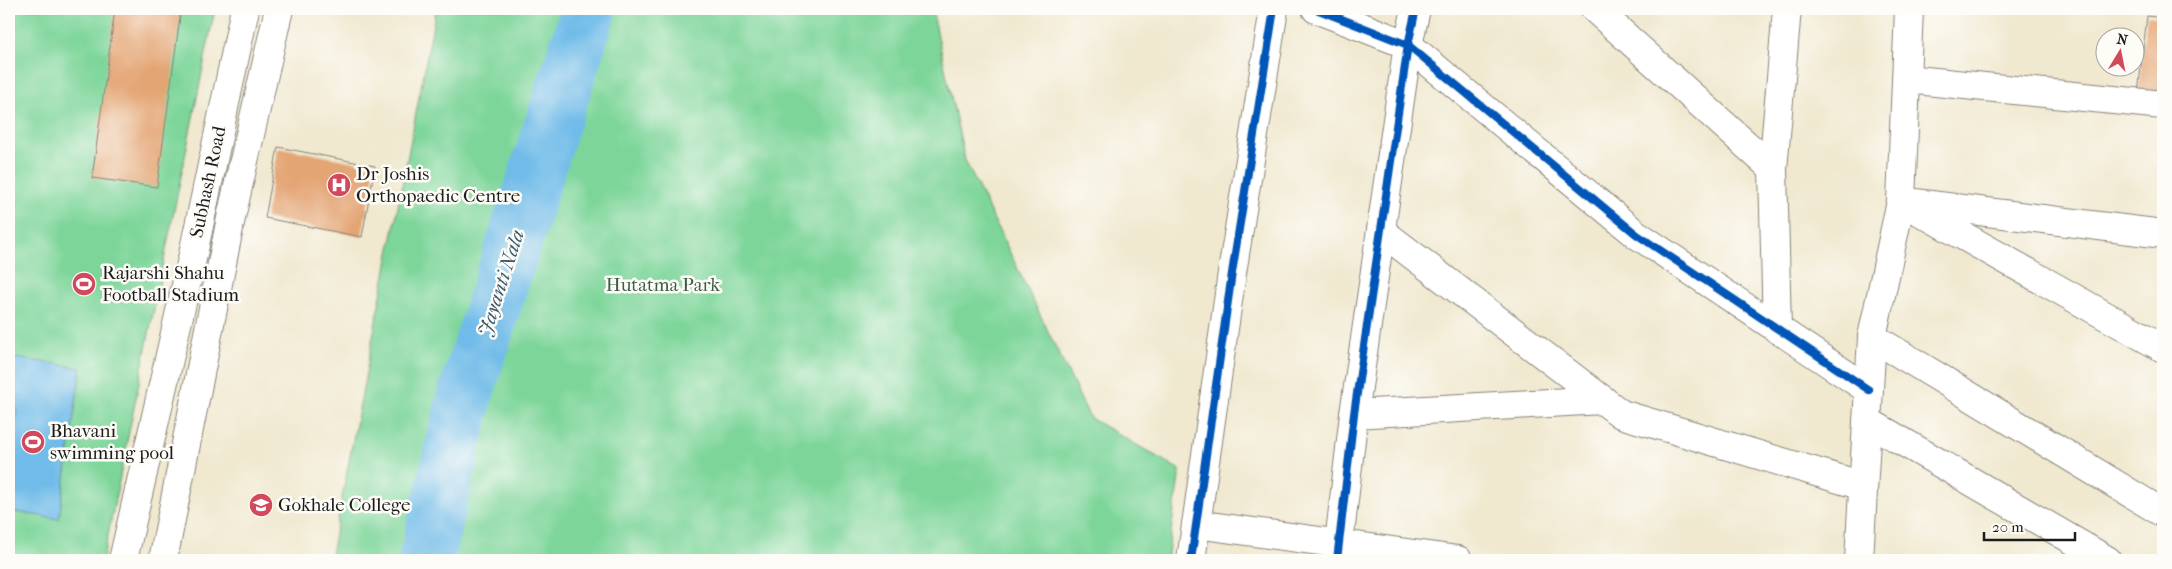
<svg xmlns="http://www.w3.org/2000/svg" width="2172" height="569" viewBox="0 0 2172 569" font-family="'IM FELL French Canon',serif">
<style>
.green{fill:#7dd59a;stroke:#4c785b}
.water{fill:#70bbe9;stroke:#466c82}
.lines{fill:none;stroke-linecap:round;stroke-linejoin:round}
.river{stroke:#70bbe9;stroke-width:55}
.building{fill:#e4a575}
.minor-casing{stroke:#868276;stroke-width:30}
.tertiary-casing{stroke:#868276;stroke-width:30}
.secondary-casing{stroke:#868276;stroke-width:30}
.minor{stroke:#fff;stroke-width:28}
.tertiary{stroke:#fff;stroke-width:28}
.secondary{stroke:#fff;stroke-width:28}
.cycleway-casing{stroke:#fdfcf7;stroke-width:11}
.cycleway{stroke:#0057b8;stroke-width:8}
.labels{text-anchor:middle;dominant-baseline:central;stroke-width:5;stroke-linejoin:round;paint-order:stroke}
.poi-label{font-size:19px;fill:#1c1c1c;stroke:#fdfcf7;text-anchor:start}
.street-label{font-size:19px;fill:#1c1c1c;stroke:#fdfcf7}
.park-label{font-size:19px;fill:#3e5d48;stroke:#fdfcf7}
.water-label{font-size:20px;font-style:italic;fill:#3e5c6e;stroke:#fdfcf7}
</style>
<rect width="100%" height="100%" fill="#fdfcf7"/>
<filter id="ink" filterUnits="userSpaceOnUse"><feTurbulence type="fractalNoise" baseFrequency=".02" numOctaves="2"/><feDisplacementMap in="SourceGraphic" scale="10" xChannelSelector="R" yChannelSelector="G"/><feConvolveMatrix kernelMatrix="1 2 1 2 8 2 1 2 1" color-interpolation-filters="sRGB"/></filter>
<filter id="wash" filterUnits="userSpaceOnUse"><feTurbulence type="fractalNoise" baseFrequency=".0096" numOctaves="4" result="noise"/><feDisplacementMap in="SourceGraphic" scale="20" xChannelSelector="R" yChannelSelector="G"/><feGaussianBlur stdDeviation="1.12" result="paint"/><feColorMatrix in="noise" values="0 0 0 0 0 0 0 0 0 0 0 0 0 0 0 0 0 1.4 0 .05"/><feComposite in="paint" operator="in"/></filter>
<g filter="url(#wash)">
<rect width="100%" height="100%" fill="#f0e8cf"/>
<g class="green">
<polygon points="9,9 215,9 103,560 9,560"/>
<polygon points="436,9 932,9 965,160 1090,418 1180,470 1167,560 330,560"/>
</g>
<polygon class="water" points="9,357 81,368 59,519 9,511 9,463 17,409 9,407"/>
<g class="lines">
<polyline class="river" points="426,560 465,395 589,9"/>
</g>
<g id="blocks">
<g class="building">
<polygon points="115,9 181,9 157,187 92,178"/>
<polygon points="2147,16 2163,18 2163,96 2138,93"/>
<polygon points="278,147 375,166 362,237 265,218"/>
</g>
</g>
</g>
<g filter="url(#ink)">
<use href="#blocks" fill-opacity="0" stroke="#868276" stroke-width="1"/>
<g class="lines">
<g class="minor-casing">
<g id="minor">
<polyline points="1316,9 1408,45 1636,234 1869,390"/>
<polyline points="1595,9 1773,169"/>
<polyline points="1906,79 2163,105"/>
<polyline points="1901,201 2163,348"/>
<polyline points="1915,203 2163,234"/>
<polyline points="1381,231 1621,414 1863,486"/>
<polyline points="1777,329 1773,169 1787,9"/>
<polyline points="1872,337 2163,513"/>
<polyline points="1354,414 1603,400"/>
<polyline points="1867,421 2107,560"/>
<polyline points="1196,524 1458,560"/>
<polyline points="1191,560 1232,273 1274,9"/>
<polyline points="1337,560 1354,414 1408,45 1416,9"/>
</g>
</g>
<g class="tertiary-casing">
<polyline id="tertiary" points="1859,560 1872,337 1901,201 1909,9"/>
</g>
<g class="secondary-casing">
<g id="secondary">
<polyline points="123,560 192,259 245,9"/>
<polyline points="163,560 232,213 279,9"/>
</g>
</g>
<use href="#minor" class="minor"/>
<use href="#tertiary" class="tertiary"/>
<use href="#secondary" class="secondary"/>
<g class="cycleway-casing">
<g id="cycleway">
<polyline points="1316,9 1408,45 1636,234 1869,390"/>
<polyline points="1191,560 1232,273 1274,9"/>
<polyline points="1337,560 1354,414 1408,45 1416,9"/>
</g>
</g>
<use href="#cycleway" class="cycleway"/>
</g>
</g>
<defs>
<g id="hospital-disc" transform="scale(1.25)"><circle r="9.5" fill="#d1495b" stroke="#fdfcf7"/><path d="M-5-5h3v3.5h4V-5h3V5h-3V1.5h-4V5h-3Z" fill="#fff"/></g>
<g id="stadium-disc" transform="scale(1.25)"><circle r="9.5" fill="#d1495b" stroke="#fdfcf7"/><path d="M0-5a6.5 5 0 1 0 0 10a6.5 5 0 1 0 0-10ZM-3.5-1.8h7v3.6h-7Z" fill="#fff"/></g>
<g id="school-disc" transform="scale(1.25)"><circle r="9.5" fill="#d1495b" stroke="#fdfcf7"/><path d="M0-5L7-2L0 1L-7-2ZM-4 1L0 2.5L4 1V4Q0 6-4 4Z" fill="#fff"/></g>
</defs>
<g fill-rule="evenodd">
<use href="#hospital-disc" x="339" y="185"/>
<use href="#stadium-disc" x="84" y="284"/>
<use href="#stadium-disc" x="33" y="442"/>
<use href="#school-disc" x="261" y="505"/>
</g>
<g class="labels">
<g class="poi-label">
<text x="356" y="174">Dr Joshis<tspan x="356" dy="22">Orthopaedic Centre</tspan></text>
<text x="102" y="273">Rajarshi Shahu<tspan x="102" dy="22">Football Stadium</tspan></text>
<text x="50" y="431">Bhavani<tspan x="50" dy="22">swimming pool</tspan></text>
<text x="278" y="505">Gokhale College</text>
</g>
<g class="street-label">
<text transform="translate(208 182) rotate(-78)">Subhash Road</text>
</g>
<g class="park-label">
<text x="663" y="285">Hutatma Park</text>
</g>
<g class="water-label">
<text transform="translate(501 283) rotate(-72)">Jayanti Nala</text>
</g>
</g>
<rect width="2172" height="569" fill="none" stroke="#fdfcf7" stroke-width="30"/>
<g transform="translate(2120 52) rotate(10)"><circle r="24" fill="#fdfcf7" stroke="#a3a29f"/>
<path d="M0-4L9 19L0 12L-9 19Z" fill="#d1495b"/>
<text y="-8" font-size="14" font-weight="bold" text-anchor="middle" fill="#1c1c1c">N</text>
</g>
<path d="M1984 532v8h91v-8" fill="none" stroke="#1c1c1c" stroke-width="2.5"/>
<text x="1992" y="532" font-size="15" fill="#1c1c1c" stroke="#fdfcf7" stroke-width="4" paint-order="stroke">20 m</text>
</svg>
